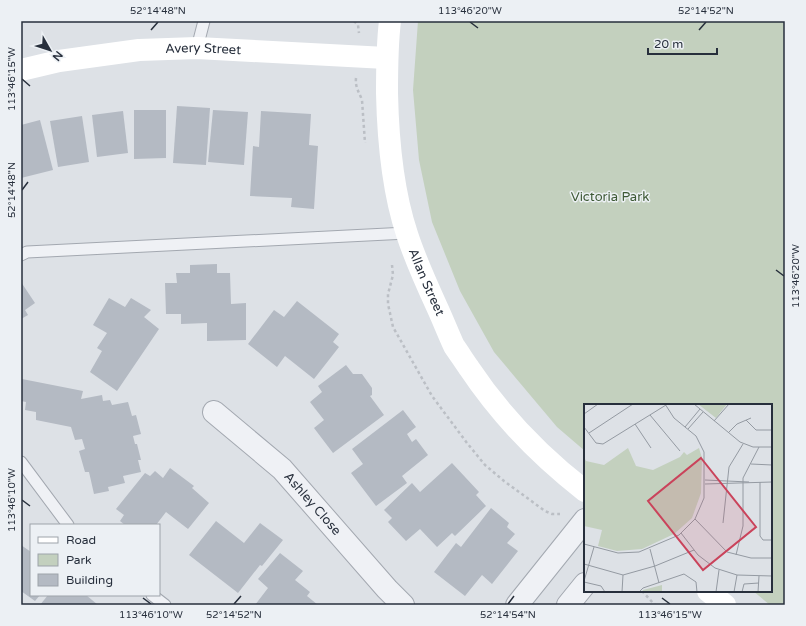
<svg xmlns="http://www.w3.org/2000/svg" width="806" height="626" viewBox="0 0 806 626" font-family="'Varela Round',sans-serif">
<style>
.green{fill:#c3d0be}
.building{fill:#b4bac3}
.lines{fill:none;stroke-linecap:round;stroke-linejoin:round}
.lane-casing{stroke:#a3a8b0;stroke-width:13}
.street-casing{stroke:#a3a8b0;stroke-width:24}
.path{stroke:#bbbfc5;stroke-width:2.5;stroke-dasharray:3 3;stroke-linecap:butt}
.lane{stroke:#eff1f5;stroke-width:11}
.street{stroke:#eff1f5;stroke-width:22}
.secondary{stroke:#fff;stroke-width:22}
.ticks{fill:none;stroke:#272f3c;stroke-width:1.5}
.labels{text-anchor:middle;dominant-baseline:central;stroke-width:3;stroke-linejoin:round;paint-order:stroke}
.street-label{font-size:13px;fill:#272f3c;stroke:#ecf0f4}
.park-label{font-size:13px;fill:#3c5834;stroke:#ecf0f4}
.inset-road{fill:none;stroke:#949aa2;stroke-width:1}
.view{fill:#ca435b;fill-opacity:0.15;stroke:#ca435b;stroke-width:2}
.inset-edge{fill:none;stroke:#272f3c;stroke-width:2}
.neatline{fill:none;stroke:#272f3c;stroke-width:1.5}
.ticks-label{font-size:10px;text-anchor:middle;fill:#272f3c}
</style>
<rect width="100%" height="100%" fill="#dde1e6"/>
<polygon class="green" points="418,21 785,21 785,605 770,605 753,591 771,591 771,405 585,405 585,451 557,427 494,352 460,291 432,222 419,160 413,90"/>
<g class="building">
<polygon points="177,106 210,108 206,165 173,163"/>
<polygon points="134,110 166,110 166,158 134,159"/>
<polygon points="213,110 248,112 244,165 208,162"/>
<polygon points="123,111 128,153 97,157 92,115"/>
<polygon points="261,111 311,114 309,145 318,146 314,209 291,207 292,198 250,196 253,146 259,147"/>
<polygon points="82,116 89,162 58,167 50,121"/>
<polygon points="40,120 53,170 21,178 21,125"/>
<polygon points="217,264 217,273 230,273 231,304 246,303 246,340 207,341 207,323 181,324 181,314 166,314 165,283 177,283 176,273 190,273 190,265"/>
<polygon points="21,282 35,303 25,310 28,315 21,319"/>
<polygon points="109,298 125,307 131,298 151,310 144,317 159,329 117,391 90,372 102,351 97,348 107,333 93,325"/>
<polygon points="297,301 339,334 333,342 339,347 314,379 285,356 277,367 248,344 274,310 284,317"/>
<polygon points="346,365 353,374 362,374 372,388 372,395 370,396 384,415 333,453 314,428 324,420 310,402 322,392 318,386"/>
<polygon points="22,379 83,391 81,399 102,395 103,401 110,400 112,405 128,402 132,416 136,415 141,434 133,436 135,444 137,444 141,460 138,460 141,472 123,476 125,483 108,487 109,491 94,494 89,472 85,472 79,451 85,449 82,439 75,440 71,427 36,420 36,412 25,410 26,402 21,401 21,385"/>
<polygon points="403,410 416,427 407,434 412,442 416,439 428,455 402,476 407,483 376,506 351,473 363,464 352,449"/>
<polygon points="452,463 479,492 476,495 486,506 455,536 452,533 437,547 420,529 406,541 388,522 392,518 384,510 412,483 420,492"/>
<polygon points="170,468 194,486 192,488 209,503 188,529 166,512 156,525 125,525 120,521 124,515 116,509 145,473 150,476 155,471 163,478"/>
<polygon points="491,508 509,523 507,527 515,534 507,543 518,551 492,584 482,575 465,596 434,572 456,543 461,547"/>
<polygon points="216,521 244,543 260,523 283,540 262,566 260,565 238,593 189,555"/>
<polygon points="21,545 31,552 31,595 40,595 35,601 21,591"/>
<polygon points="280,553 303,571 295,580 310,592 307,596 318,605 255,605 268,588 258,579"/>
<polygon points="48,595 86,595 98,605 40,605"/>
</g>
<g class="lines">
<g class="lane-casing">
<g id="lane">
<polyline points="197,48 204,21"/>
<polyline points="21,255 27,252 407,233"/>
<polyline points="21,462 68,525"/>
<polyline points="152,595 165,605"/>
</g>
</g>
<g class="street-casing">
<g id="street">
<path id="s1" d="M 214,412 L 282,469 L 387,589 L 403,605"/>
<polyline points="517,605 585,520"/>
<polyline points="568,605 585,584"/>
</g>
</g>
<g class="path">
<polyline points="354,21 358,25 359,33"/>
<path d="M 356,78 C 355,87 359,92 362,100 L 365,143"/>
<polyline points="392,265 393,275 388,294 388,304 393,327 432,396 467,443 485,465 504,481 545,511 552,514 560,514"/>
<polyline points="642,591 655,605"/>
</g>
<use href="#lane" class="lane"/>
<use href="#street" class="street"/>
<g class="secondary">
<path id="s2" d="M 390,21 C 387,45 387,69 387,93 C 388,140 392,189 407,234 C 415,259 426,283 437,307 C 443,320 448,333 454,346 C 459,353 464,361 469,368 C 501,416 540,456 585,491"/>
<path id="s3" d="M 21,70 L 59,61 L 139,50 L 197,48 L 386,58"/>
<polyline points="708,591 725,605"/>
</g>
</g>
<path class="ticks" d="M 470,22 L 478,28M 151,30 L 158,22M 699,30 L 706,22M 22,79 L 30,86M 22,190 L 28,182M 776,270 L 784,276M 22,500 L 30,506M 143,598 L 151,604M 662,598 L 670,604M 234,604 L 241,596M 508,604 L 514,596"/>
<g class="labels">
<g class="street-label">
<text stroke="none"><textPath href="#s3" startOffset="184">Avery Street</textPath></text>
<text stroke="none"><textPath href="#s2" startOffset="267">Allan Street</textPath></text>
<text stroke="none"><textPath href="#s1" startOffset="135">Ashley Close</textPath></text>
</g>
<g class="park-label">
<text x="610" y="197">Victoria Park</text>
</g>
</g>
<g transform="translate(584 404)">
<rect width="188" height="188" fill="#dde1e6"/>
<path d="M 114,0 L 143,0 L 132,14 ZM 44,44 L 52,62 L 69,66 L 96,53 L 100,48 L 103,51 L 115,44 L 118,54 L 117,89 L 108,114 L 90,130 L 58,145 L 33,147 L 14,142 L 18,126 L 0,122 L 0,53 L 2,57 L 20,61 ZM 78,181 L 78,188 L 58,188 L 59,186 Z" fill="#c3d0be"/>
<path class="inset-road" d="M 110,0 L 156,38 L 169,43 L 188,43M 0,10 L 14,0M 66,11 L 96,47M 162,16 L 172,26 L 188,26M 130,17 L 145,0M 51,20 L 67,44M 0,23 L 12,39 L 19,40 L 82,1M 101,23 L 116,5M 104,25 L 119,8M 5,29 L 49,0M 144,29 L 153,20 L 167,14M 167,60 L 188,61M 121,76 L 165,78M 176,78 L 176,132 L 179,136 L 188,136M 121,80 L 188,78M 111,115 L 143,148 L 167,154 L 188,154M 139,119 L 145,63 L 159,40M 97,129 L 114,151 L 131,164 L 153,171 L 188,172M 0,140 L 34,149 L 55,148 L 95,131 L 111,115 L 120,94 L 120,48 L 112,32 L 90,14 L 81,0M 66,145 L 75,179M 152,151 L 159,122 L 159,74 L 175,43M 0,160 L 39,171 L 71,162 L 110,146M 0,177 L 10,143M 0,178 L 17,182 L 21,188M 38,188 L 39,171M 55,188 L 59,184 L 100,170 L 112,178 L 113,188M 132,188 L 135,166M 150,188 L 153,171M 158,188 L 160,180 L 175,179M 174,188 L 175,172"/>
<path class="view" d="M 117,54 L 172,123 L 119,166 L 64,97 Z"/>
<rect width="188" height="188" class="inset-edge"/>
</g>
<rect width="806" height="626" fill="none" stroke="#ecf0f4" stroke-width="44"/>
<rect x="30" y="524" width="130" height="72" fill="#ecf0f4" stroke="#9da3aa"/>
<rect x="38" y="537" width="20" height="6" fill="#ffffff" stroke="#9da3aa"/>
<text x="66" y="544" font-size="12" fill="#272f3c">Road</text>
<rect x="38" y="554" width="20" height="12" fill="#c3d0be" stroke="#9da3aa"/>
<text x="66" y="564" font-size="12" fill="#272f3c">Park</text>
<rect x="38" y="574" width="20" height="12" fill="#b4bac3" stroke="#9da3aa"/>
<text x="66" y="584" font-size="12" fill="#272f3c">Building</text>
<g transform="translate(50 50) rotate(129)" stroke="#ecf0f4" stroke-width="3" paint-order="stroke">
<path d="M0-3L7 15L0 10L-7 15Z" fill="#272f3c"/>
<text y="-6" font-size="11" font-weight="bold" text-anchor="middle" fill="#272f3c">N</text>
</g>
<path d="M648 48v6h69v-6" fill="none" stroke="#272f3c" stroke-width="2"/>
<text x="654" y="48" font-size="12" fill="#272f3c" stroke="#ecf0f4" stroke-width="3" paint-order="stroke">20 m</text>
<rect x="22" y="22" width="762" height="582" class="neatline"/>
<g class="ticks-label">
<text x="158" y="14">52°14'48"N</text>
<text x="470" y="14">113°46'20"W</text>
<text x="706" y="14">52°14'52"N</text>
<text transform="translate(11 79) rotate(-90)" y="4">113°46'15"W</text>
<text transform="translate(11 190) rotate(-90)" y="4">52°14'48"N</text>
<text transform="translate(795 276) rotate(-90)" y="4">113°46'20"W</text>
<text transform="translate(11 500) rotate(-90)" y="4">113°46'10"W</text>
<text x="151" y="618">113°46'10"W</text>
<text x="234" y="618">52°14'52"N</text>
<text x="508" y="618">52°14'54"N</text>
<text x="670" y="618">113°46'15"W</text>
</g>
</svg>
